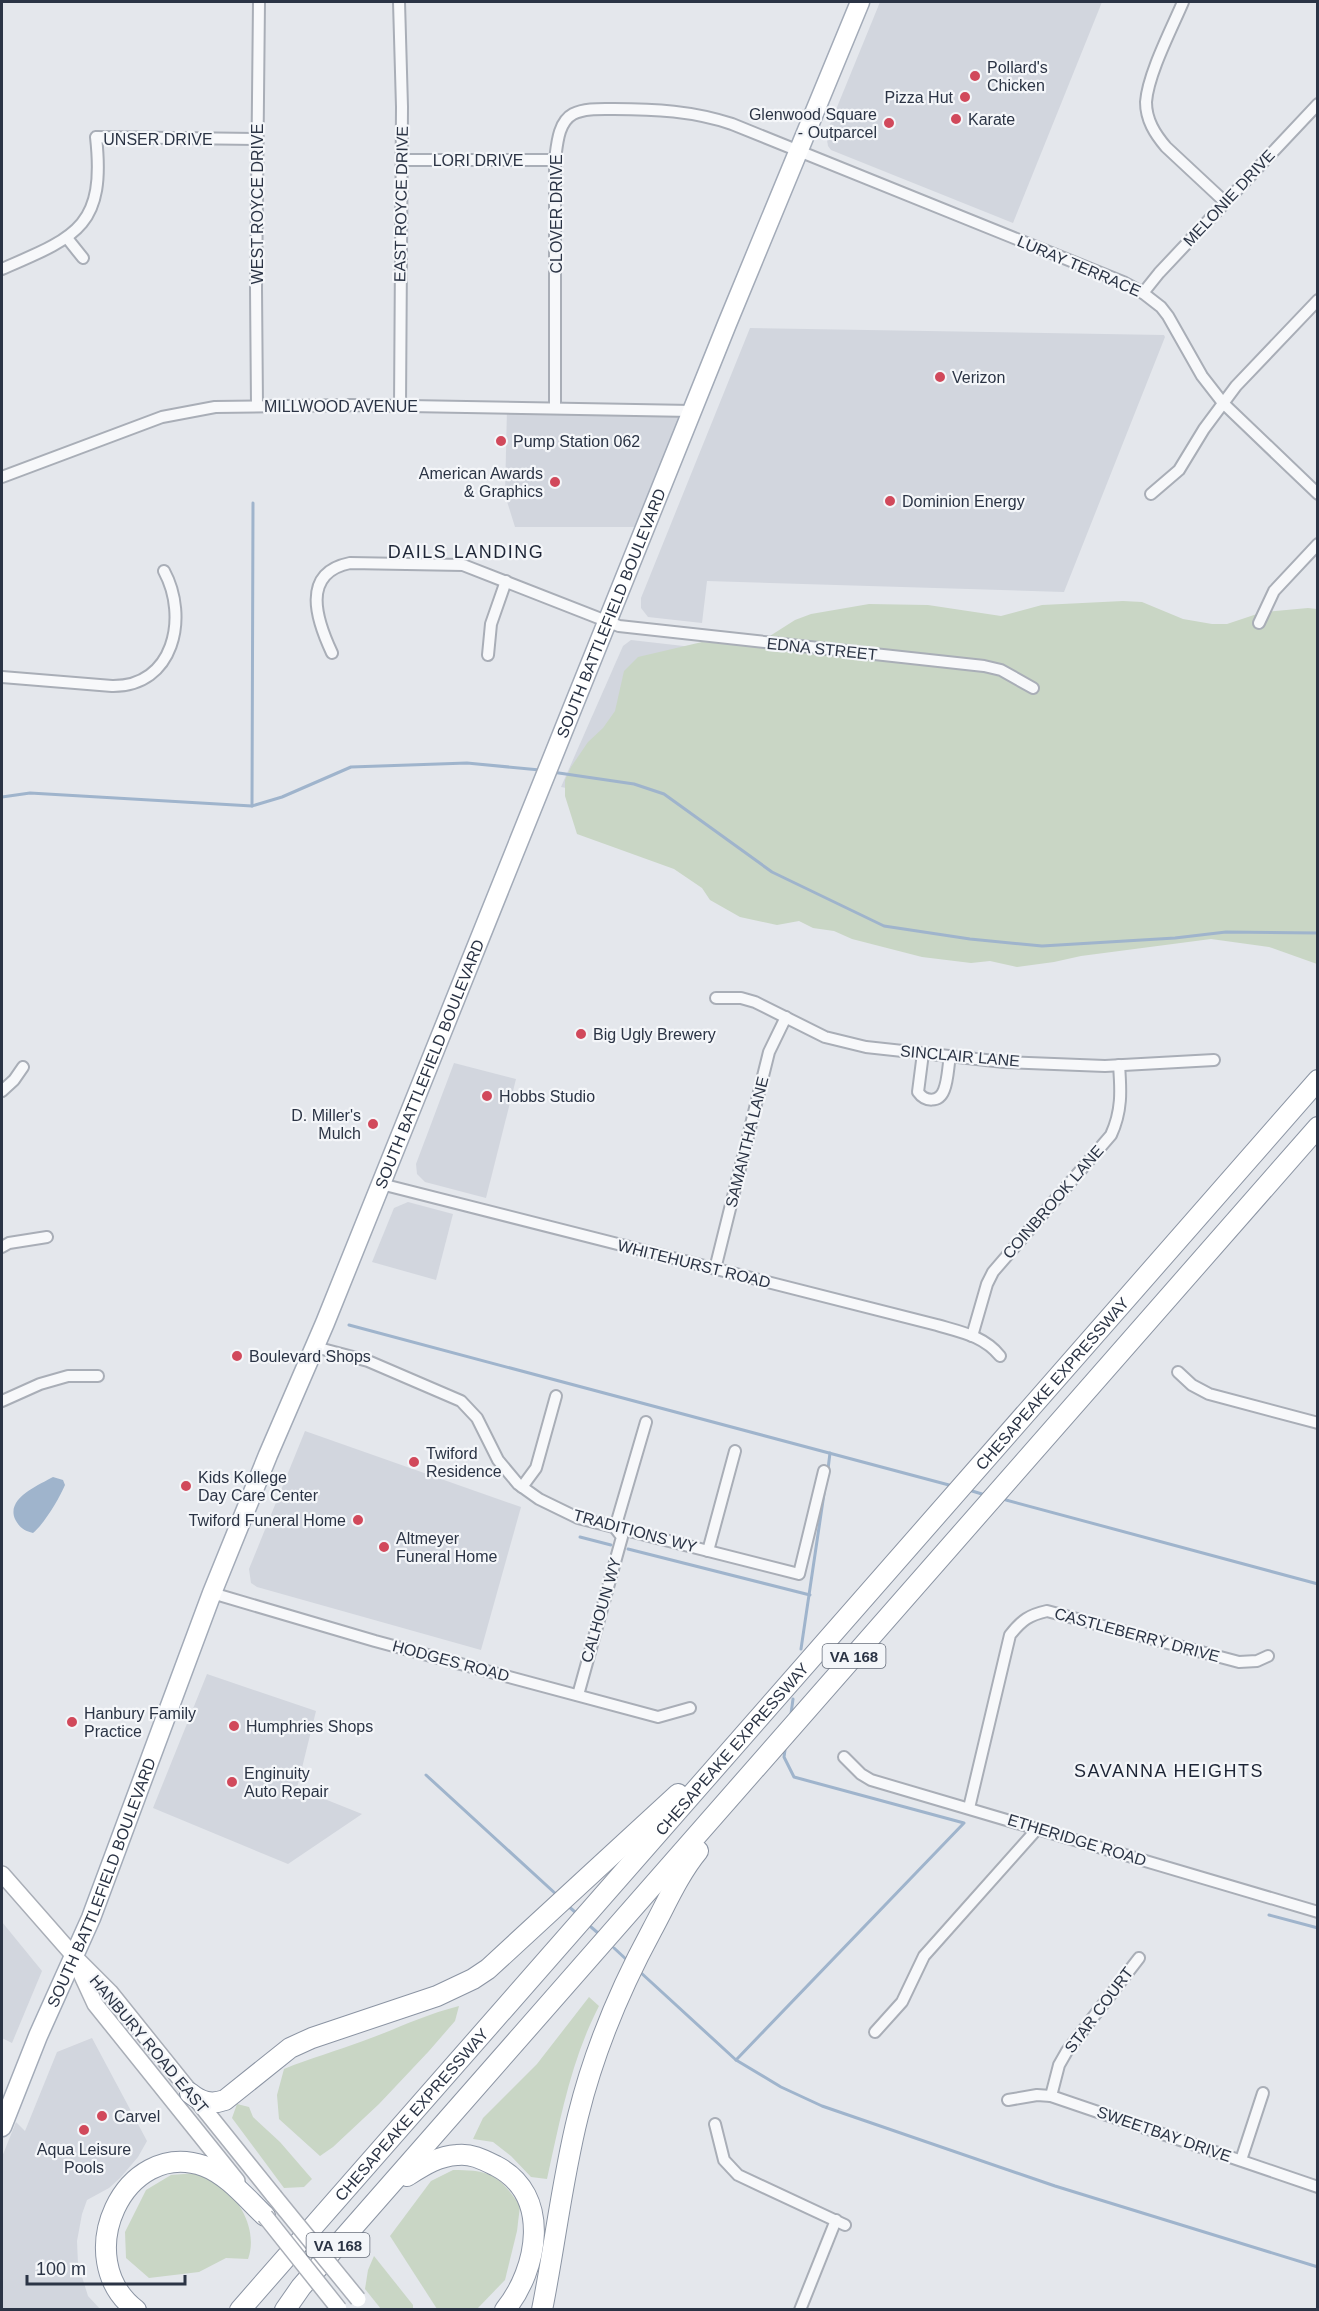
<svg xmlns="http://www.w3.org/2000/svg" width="1319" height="2311" viewBox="0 0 1319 2311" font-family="Arial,sans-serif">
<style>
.built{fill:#d2d6de}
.green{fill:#c9d6c5}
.water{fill:#9fb4cc}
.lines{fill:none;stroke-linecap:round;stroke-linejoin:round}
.stream{stroke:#9fb4cc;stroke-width:3}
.minor-casing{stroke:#a9aeb7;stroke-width:14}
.secondary-casing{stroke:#a9aeb7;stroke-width:18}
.primary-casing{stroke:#a3abb8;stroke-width:21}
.motorway-casing{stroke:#8b94a3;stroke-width:22}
.minor{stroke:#f7f8fa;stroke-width:10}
.secondary{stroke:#fff;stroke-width:15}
.primary{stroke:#fff;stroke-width:18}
.motorway{stroke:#fff;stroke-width:20}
.secondary-bridge-casing{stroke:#a9aeb7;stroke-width:18;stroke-linecap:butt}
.secondary-bridge{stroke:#fff;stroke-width:15}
.poi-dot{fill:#d1495b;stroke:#f4f6f9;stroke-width:2}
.labels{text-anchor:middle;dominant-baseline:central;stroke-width:4.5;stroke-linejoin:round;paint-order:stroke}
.shield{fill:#f4f6f9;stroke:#676e7b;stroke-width:1.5}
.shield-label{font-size:15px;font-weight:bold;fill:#2b3445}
.poi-label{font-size:16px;fill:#2b3445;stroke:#f4f6f9;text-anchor:start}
.street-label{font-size:16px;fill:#2b3445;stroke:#f4f6f9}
.neighbourhood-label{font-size:18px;letter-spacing:1.5px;fill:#1d2536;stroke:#f4f6f9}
</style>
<rect width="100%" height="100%" fill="#e4e7ec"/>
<g class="built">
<polygon points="880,2 1102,2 1013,223 831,150 828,146 826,134"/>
<polygon points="750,328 1164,335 1165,337 1064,592 707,581 702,623 648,617 641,608 641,598"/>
<polygon points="507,408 692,411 646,527 515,527 505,495"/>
<polygon points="631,640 701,648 639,802 561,787 623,646"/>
<polygon points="454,1063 516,1079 486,1198 425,1182 417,1174 416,1164"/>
<polygon points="408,1202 453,1214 436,1280 372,1262 394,1208"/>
<polygon points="305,1431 521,1507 481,1650 257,1587 251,1583 249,1569"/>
<polygon points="207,1674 316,1711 297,1788 362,1814 288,1864 153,1808"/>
<polygon points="2,1922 42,1971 12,2043 2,2038"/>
<polygon points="92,2038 147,2141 138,2157 120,2178 109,2188 87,2200 82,2214 77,2241 78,2264 88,2296 100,2309 2,2309 2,2157 16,2122 25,2131 57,2052"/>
</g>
<g class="green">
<polygon points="1123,601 1142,602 1183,619 1212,624 1227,624 1263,612 1308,608 1317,609 1317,964 1269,947 1211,939 1081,956 1054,962 1017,967 990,961 971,963 922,957 852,939 834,931 813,928 799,921 777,925 740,917 710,900 702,888 674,869 577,834 565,796 565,780 571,767 588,742 603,728 615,711 624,671 638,657 702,642 739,645 762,641 795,620 811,614 869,604 928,605 1001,616 1042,605"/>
<path d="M 589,1997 L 599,2006 C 571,2060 560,2120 547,2179 L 531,2177 L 511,2156 L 493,2142 L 473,2139 L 483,2118 L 537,2064 Z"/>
<path d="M 459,2006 L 455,2021 L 429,2051 L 379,2104 L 333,2147 L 320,2156 L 279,2119 L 277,2095 L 284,2069 C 310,2058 337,2051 363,2041 C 397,2029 423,2015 459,2006 Z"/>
<polygon points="237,2104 249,2107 253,2117 280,2142 312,2179 304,2187 284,2188 232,2118"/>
<path d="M 453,2170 C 491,2170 499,2175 520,2206 L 517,2231 L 505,2280 L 477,2309 L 437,2309 L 390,2236 L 431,2181 Z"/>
<path d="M 197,2173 C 204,2177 213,2180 219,2184 C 241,2200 258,2232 248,2259 L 226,2258 L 199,2272 L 149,2278 L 126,2258 L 125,2232 L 146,2190 L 171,2175 Z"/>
<polygon points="374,2256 413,2305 413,2309 381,2309 365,2289 368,2270"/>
</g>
<path class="water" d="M 53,1477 L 63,1480 L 65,1485 C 59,1499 44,1524 33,1533 C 24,1531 19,1527 15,1519 C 6,1498 39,1485 53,1477 Z"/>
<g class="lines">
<g class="stream">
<polyline points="552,772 634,784 664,794 772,872 884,926 970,939 1042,946 1175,938 1226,932 1318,933"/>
<polyline points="2,797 30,793 252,806 282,797 351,767 467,763 540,770"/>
<polyline points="252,806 253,503"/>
<polyline points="349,1325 949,1485"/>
<polyline points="828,1469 830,1453"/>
<polyline points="972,1491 982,1494"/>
<polyline points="1006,1500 1318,1584"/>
<polyline points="580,1537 611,1545"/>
<polyline points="628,1549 810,1595"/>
<polyline points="801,1649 825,1487"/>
<polyline points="791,1714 793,1699"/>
<polyline points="426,1775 557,1895"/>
<polyline points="567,1905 575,1912"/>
<polyline points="1269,1915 1318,1928"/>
<polyline points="591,1927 598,1933"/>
<polyline points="614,1948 628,1961"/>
<polyline points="639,1971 736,2060 781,2087 822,2106 1055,2186 1318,2267"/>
<polyline points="736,2060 964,1823 794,1777 784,1757 785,1750"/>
</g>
<g class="minor-casing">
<g id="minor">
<polyline points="399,2 402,107 400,406"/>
<path d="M 1183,2 C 1172,28 1148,74 1146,102 C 1146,120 1155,134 1166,147 L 1225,202"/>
<polyline points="401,160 555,160"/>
<polyline points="67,238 83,258"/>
<path d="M 2,269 C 76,237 106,227 96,137 L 257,139"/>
<polyline points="1143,293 1159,273 1318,104"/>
<polyline points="257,406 256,289 259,2"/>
<path d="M 555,408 L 555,160 C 557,145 558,122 573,114 C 585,108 601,109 614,109 C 655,109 693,111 732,124 L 1123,282 L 1143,293 L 1161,307 L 1168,316 L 1202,376 L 1223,403 L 1318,494"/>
<polyline points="2,477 162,417 215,407 350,405 692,411"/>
<polyline points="1151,494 1179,470 1204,429 1236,386 1318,300"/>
<polyline points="1259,623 1274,591 1318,544"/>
<path d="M 332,653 C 317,621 300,573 350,563 L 463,565 L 619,626 L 984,666 L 1001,670 L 1033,688"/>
<polyline points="488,655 491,624 506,581"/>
<path d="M 2,677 L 112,686 C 174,687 189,617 164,571"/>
<polyline points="716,998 741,998 755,1002 825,1037 866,1047 1004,1062 1105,1066 1214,1060"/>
<path d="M 923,1053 L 918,1092 C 925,1102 939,1103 944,1090 C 948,1080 948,1067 950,1056"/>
<polyline points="2,1091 14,1080 23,1067"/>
<path d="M 381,1184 L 937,1325 C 961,1332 984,1336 1000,1356"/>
<polyline points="2,1247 9,1243 47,1237"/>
<polyline points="715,1269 769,1052 786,1017"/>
<path d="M 972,1336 L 987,1284 L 993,1272 L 1111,1135 C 1122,1111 1121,1091 1119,1065"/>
<polyline points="315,1347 368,1361 461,1401 477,1418 498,1460 518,1484 539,1499 578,1518 799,1574 824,1471"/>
<polyline points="1178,1372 1192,1385 1209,1394 1318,1423"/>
<polyline points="2,1401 40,1384 68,1376 98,1376"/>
<polyline points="522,1487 536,1468 556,1396"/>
<polyline points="708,1551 735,1451"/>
<polyline points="212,1593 375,1641 658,1717 690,1708"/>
<polyline points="578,1695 622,1537 615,1528 646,1422"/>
<polyline points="844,1757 861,1774 871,1780 1318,1912"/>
<path d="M 969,1808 L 1010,1635 C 1022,1620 1029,1615 1047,1611 L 1239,1662 L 1257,1661 L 1268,1656"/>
<polyline points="875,2032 902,2002 924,1956 1038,1828"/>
<polyline points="1051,2096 1059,2065 1067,2051 1139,1958"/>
<polyline points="1008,2100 1037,2095 1051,2096 1318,2187"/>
<polyline points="715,2124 724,2160 738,2175 845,2225"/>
<polyline points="1241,2160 1263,2093"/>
<polyline points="800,2310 836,2220"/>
</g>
</g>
<g class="secondary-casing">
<g id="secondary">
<polyline points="2,1874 74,1956 110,1992 274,2196"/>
<polyline points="77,1965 95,2004 237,2181"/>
</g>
</g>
<g class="primary-casing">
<g id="primary">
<path id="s1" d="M 2,2127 L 38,2036 L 91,1918 L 212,1593 L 268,1455 L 325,1323 L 727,324 L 860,2"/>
</g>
</g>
<g class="motorway-casing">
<g id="motorway">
<path d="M 190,2093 C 201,2102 211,2105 225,2100 L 290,2048 L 312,2038 L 437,1996 L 473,1979 L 488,1969 L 678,1794"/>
<path d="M 407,2176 C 423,2166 438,2156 457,2155 C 471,2153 484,2160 496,2166 C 552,2195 538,2269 505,2310"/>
<path d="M 136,2310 C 69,2259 124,2138 204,2166 C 228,2175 247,2199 265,2216"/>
<path id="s2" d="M 240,2310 L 1318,1080"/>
<polyline points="285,2310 301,2287 341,2241 1318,1127"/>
<path d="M 542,2310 C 555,2245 562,2180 578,2116 C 594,2051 620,1989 652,1930 C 666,1904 679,1874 698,1851"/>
</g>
</g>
<use href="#minor" class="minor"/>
<use href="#secondary" class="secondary"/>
<use href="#primary" class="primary"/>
<use href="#motorway" class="motorway"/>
<g class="secondary-bridge-casing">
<g id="secondary-bridge">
<polyline points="274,2196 358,2299"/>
<polyline points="265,2216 339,2309"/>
</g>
</g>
<use href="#secondary-bridge" class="secondary-bridge"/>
</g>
<g class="poi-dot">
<circle cx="975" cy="76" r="6"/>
<circle cx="965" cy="97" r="6"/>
<circle cx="956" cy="119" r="6"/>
<circle cx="889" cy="123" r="6"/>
<circle cx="940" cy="377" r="6"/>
<circle cx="501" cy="441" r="6"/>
<circle cx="555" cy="482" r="6"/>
<circle cx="890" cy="501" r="6"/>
<circle cx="581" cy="1034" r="6"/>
<circle cx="487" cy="1096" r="6"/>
<circle cx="373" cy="1124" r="6"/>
<circle cx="237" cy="1356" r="6"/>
<circle cx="414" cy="1462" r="6"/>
<circle cx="186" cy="1486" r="6"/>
<circle cx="358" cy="1520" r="6"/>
<circle cx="384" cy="1547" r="6"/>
<circle cx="72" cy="1722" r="6"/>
<circle cx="234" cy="1726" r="6"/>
<circle cx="232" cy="1782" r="6"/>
<circle cx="102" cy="2116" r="6"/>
<circle cx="84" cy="2130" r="6"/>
</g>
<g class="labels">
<g class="shield">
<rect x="822.5" y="1644" width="63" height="24" rx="4.5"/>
<rect x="306.5" y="2233" width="63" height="24" rx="4.5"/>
</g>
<g class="shield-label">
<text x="854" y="1656">VA 168</text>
<text x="338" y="2245">VA 168</text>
</g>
<g class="poi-label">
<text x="987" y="67">Pollard's<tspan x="987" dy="18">Chicken</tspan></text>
<text x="953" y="97" text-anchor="end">Pizza Hut</text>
<text x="877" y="114" text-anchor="end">Glenwood Square<tspan x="877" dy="18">- Outparcel</tspan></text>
<text x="968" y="119">Karate</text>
<text x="952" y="377">Verizon</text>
<text x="513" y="441">Pump Station 062</text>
<text x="543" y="473" text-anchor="end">American Awards<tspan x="543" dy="18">&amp; Graphics</tspan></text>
<text x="902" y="501">Dominion Energy</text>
<text x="593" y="1034">Big Ugly Brewery</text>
<text x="499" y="1096">Hobbs Studio</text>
<text x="361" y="1115" text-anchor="end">D. Miller's<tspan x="361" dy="18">Mulch</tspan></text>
<text x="249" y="1356">Boulevard Shops</text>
<text x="426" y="1453">Twiford<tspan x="426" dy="18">Residence</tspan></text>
<text x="198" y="1477">Kids Kollege<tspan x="198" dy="18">Day Care Center</tspan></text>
<text x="346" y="1520" text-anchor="end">Twiford Funeral Home</text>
<text x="396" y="1538">Altmeyer<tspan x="396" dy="18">Funeral Home</tspan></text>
<text x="84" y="1713">Hanbury Family<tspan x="84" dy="18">Practice</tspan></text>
<text x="246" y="1726">Humphries Shops</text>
<text x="244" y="1773">Enginuity<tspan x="244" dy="18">Auto Repair</tspan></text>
<text x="114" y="2116">Carvel</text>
<text x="84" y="2149" text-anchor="middle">Aqua Leisure<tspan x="84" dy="18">Pools</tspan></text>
</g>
<g class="street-label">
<text x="158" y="139">UNSER DRIVE</text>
<text x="478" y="160">LORI DRIVE</text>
<text transform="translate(1229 198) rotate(-47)">MELONIE DRIVE</text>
<text transform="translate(257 204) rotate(-90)">WEST ROYCE DRIVE</text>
<text transform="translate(401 204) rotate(-89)">EAST ROYCE DRIVE</text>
<text transform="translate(556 214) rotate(-90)">CLOVER DRIVE</text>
<text transform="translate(1079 266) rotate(23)">LURAY TERRACE</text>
<text x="341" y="406">MILLWOOD AVENUE</text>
<text stroke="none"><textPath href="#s1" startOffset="1632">SOUTH BATTLEFIELD BOULEVARD</textPath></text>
<text transform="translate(822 649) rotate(6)">EDNA STREET</text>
<text transform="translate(960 1056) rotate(5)">SINCLAIR LANE</text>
<text stroke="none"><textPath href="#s1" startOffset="1146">SOUTH BATTLEFIELD BOULEVARD</textPath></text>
<text transform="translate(747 1142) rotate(-76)">SAMANTHA LANE</text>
<text transform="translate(1053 1202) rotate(-49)">COINBROOK LANE</text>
<text transform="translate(694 1264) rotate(14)">WHITEHURST ROAD</text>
<text stroke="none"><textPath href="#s2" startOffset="1232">CHESAPEAKE EXPRESSWAY</textPath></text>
<text transform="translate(635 1531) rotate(15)">TRADITIONS WY</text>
<text transform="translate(601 1610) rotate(-74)">CALHOUN WY</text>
<text transform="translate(1137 1635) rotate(15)">CASTLEBERRY DRIVE</text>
<text transform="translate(451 1661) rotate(15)">HODGES ROAD</text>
<text stroke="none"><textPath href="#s2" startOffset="746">CHESAPEAKE EXPRESSWAY</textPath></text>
<text transform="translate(1077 1840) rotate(17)">ETHERIDGE ROAD</text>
<text stroke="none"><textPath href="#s1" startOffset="264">SOUTH BATTLEFIELD BOULEVARD</textPath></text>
<text transform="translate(1099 2010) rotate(-53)">STAR COURT</text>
<text transform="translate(149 2044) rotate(50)">HANBURY ROAD EAST</text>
<text stroke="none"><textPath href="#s2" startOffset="260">CHESAPEAKE EXPRESSWAY</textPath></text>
<text transform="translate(1164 2134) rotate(19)">SWEETBAY DRIVE</text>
</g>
<g class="neighbourhood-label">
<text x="466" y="552">DAILS LANDING</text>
<text x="1169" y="1771">SAVANNA HEIGHTS</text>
</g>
</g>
<rect width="1319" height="2311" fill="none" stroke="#2b3445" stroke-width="6"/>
<path d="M27 2275v9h158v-9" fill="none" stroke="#2b3445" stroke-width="3"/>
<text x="36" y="2275" font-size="18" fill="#2b3445" stroke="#f4f6f9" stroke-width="4.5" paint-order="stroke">100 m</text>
</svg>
